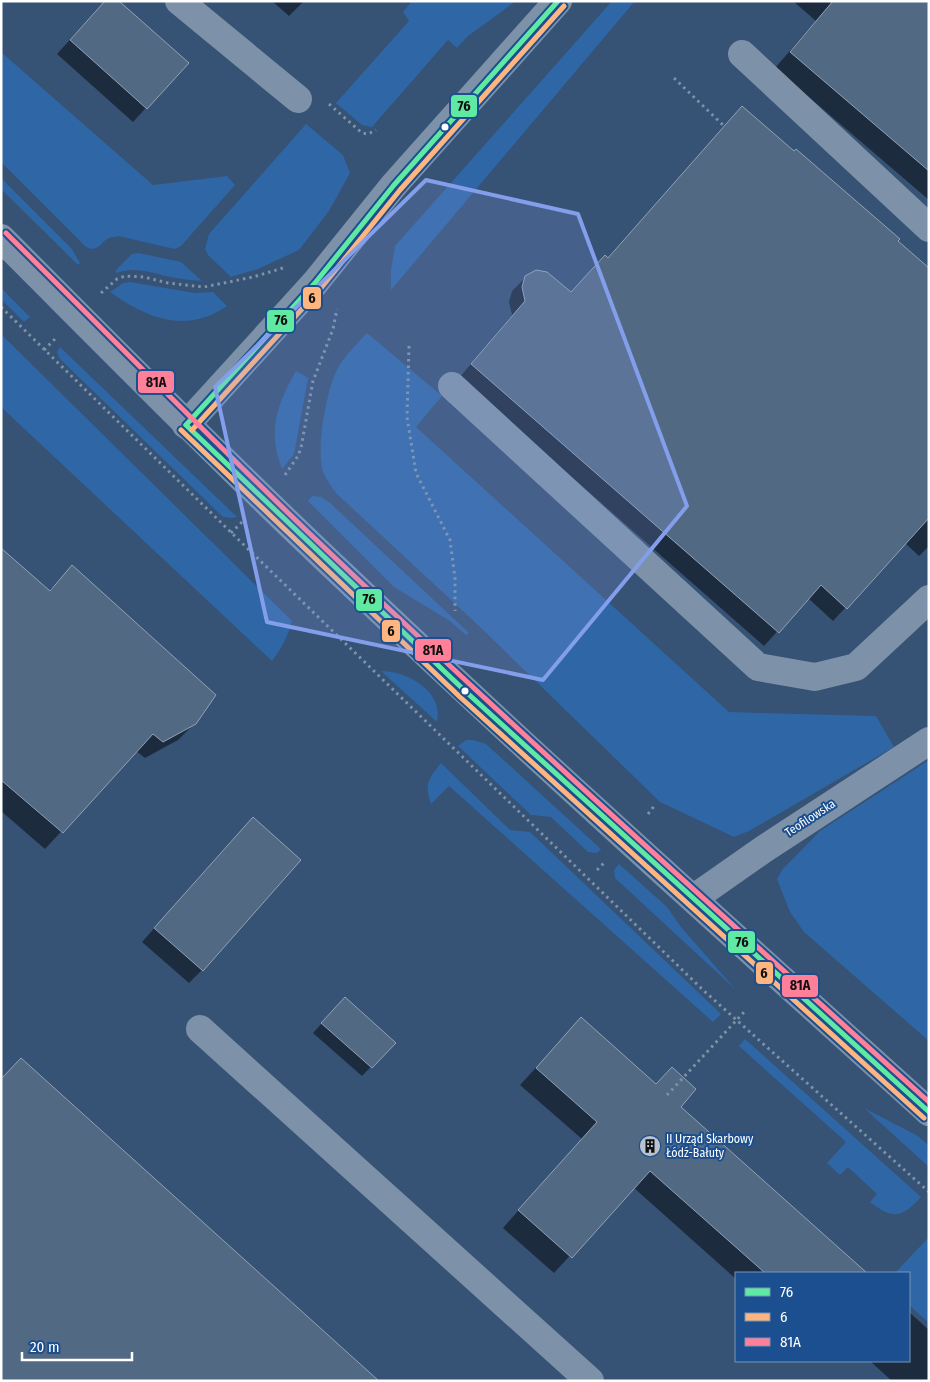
<svg xmlns="http://www.w3.org/2000/svg" width="930" height="1382" viewBox="0 0 930 1382" font-family="'Fira Sans Condensed',sans-serif">
<style>
.green{fill:#2f66a5}
.shadow{fill:#0007}
.building{fill:#526984;stroke:#92a2b6}
.lines{fill:none;stroke-linecap:round;stroke-linejoin:round}
.path{stroke:#7d92a8;stroke-width:3;stroke-dasharray:2.5 4;stroke-linecap:butt}
.minor{stroke:#7d92a8;stroke-width:28}
.bus-1-casing{stroke:#1b4f8f;stroke-width:9}
.bus-2-casing{stroke:#1b4f8f;stroke-width:9}
.bus-3-casing{stroke:#1b4f8f;stroke-width:9}
.bus-1{stroke:#60e9a3;stroke-width:5}
.bus-2{stroke:#ffb580;stroke-width:5}
.bus-3{stroke:#ff8098;stroke-width:5}
.marked{fill:#839eea;fill-opacity:0.2;stroke:#839eea;stroke-width:4;stroke-linejoin:round}
.bus-dot{fill:#fff;stroke:#1b4f8f;stroke-width:2}
.labels{text-anchor:middle;dominant-baseline:central;stroke-width:4;stroke-linejoin:round;paint-order:stroke}
.street-label{font-size:12px;fill:#fff;stroke:#1b4f8f}
.poi-label{font-size:12px;fill:#fff;stroke:#1b4f8f;text-anchor:start}
.line-badge{stroke:#1b4f8f;stroke-width:2}
.pale-badge-label{font-size:14px;text-anchor:middle;font-weight:bold;fill:#111}
</style>
<rect width="100%" height="100%" fill="#365274"/>
<g class="green">
<polygon points="412,1 516,1 468,36 457,48 448,40 372,127 362,125 336,103 409,21 403,12"/>
<polygon points="612,1 635,1 391,290 391,270 395,246"/>
<path d="M 1,52 L 153,185 L 227,176 L 235,185 L 181,246 L 175,249 L 118,236 C 116,237 111,237 109,238 C 100,243 97,253 86,247 L 1,162 Z"/>
<polygon points="306,124 343,155 350,173 329,211 299,250 258,269 231,277 208,255 205,249 209,234"/>
<polygon points="1,178 72,249 80,263 78,265 1,189"/>
<path d="M 139,253 L 181,262 L 202,281 C 191,280 180,279 170,277 C 152,273 135,266 117,273 L 115,271 L 132,254 Z"/>
<path d="M 130,282 L 195,293 L 213,292 L 227,306 C 186,334 148,319 110,292 L 123,283 Z"/>
<polygon points="1,288 30,317 24,322 1,299"/>
<path d="M 367,333 L 442,396 L 416,427 L 729,712 L 876,716 L 894,747 L 749,831 L 734,837 L 660,802 L 478,625 L 336,493 C 332,487 327,481 324,474 C 315,453 326,393 336,372 C 342,358 356,345 367,333 Z"/>
<path d="M 1,334 L 292,621 C 288,637 281,649 272,661 L 1,407 Z"/>
<polygon points="60,347 237,517 232,518 223,517 59,358 57,352"/>
<path d="M 296,371 L 308,378 L 295,449 L 294,454 L 282,469 C 267,430 277,405 296,371 Z"/>
<polygon points="312,496 321,497 329,502 469,633 466,635 450,621 394,587 308,501"/>
<path d="M 381,671 C 407,671 444,691 437,722 Z"/>
<polygon points="466,740 473,740 486,744 601,849 597,853 588,852 551,817 531,815 458,746"/>
<polygon points="929,760 929,1041 804,932 790,912 777,879 782,870 820,831"/>
<path d="M 441,763 L 510,830 L 530,832 L 721,1014 L 713,1022 L 449,786 L 431,804 C 424,784 428,779 441,763 Z"/>
<polygon points="619,864 667,907 681,927 736,990 615,878 614,870"/>
<path d="M 745,1039 L 921,1197 C 902,1218 893,1220 870,1202 L 877,1194 L 848,1167 L 840,1175 L 827,1163 L 846,1142 L 739,1046 Z"/>
<polygon points="864,1108 918,1136 929,1146 929,1167"/>
<polygon points="929,1237 929,1323 909,1305 909,1273 895,1273"/>
</g>
<g class="shadow">
<polygon points="272,1 304,1 289,16"/>
<polygon points="793,1 929,1 929,200 775,68 816,21"/>
<polygon points="98,9 187,63 133,122 57,54"/>
<polygon points="742,107 929,270 929,546 919,556 905,543 833,621 808,598 764,646 459,378 512,315 509,302 512,291 526,277 571,294 607,259"/>
<polygon points="1,550 48,592 72,567 195,723 178,740 145,758 136,751 45,849 1,811"/>
<polygon points="240,832 202,970 189,983 142,942"/>
<polygon points="336,1008 394,1043 362,1076 313,1033"/>
<polygon points="581,1019 679,1107 865,1273 736,1273 736,1279 633,1187 554,1273 503,1228 582,1139 520,1085"/>
<polygon points="909,1312 929,1330 929,1381 892,1381 870,1361 909,1361"/>
</g>
<g class="building">
<polygon points="105,1 119,1 189,63 147,109 70,40"/>
<polygon points="833,1 929,1 929,171 790,52"/>
<polygon points="742,106 794,151 796,149 900,239 898,241 929,268 929,518 847,609 821,585 779,633 471,364 525,301 522,287 525,276 536,270 547,272 571,292 605,255 608,258"/>
<polygon points="1,548 50,591 72,565 216,695 196,724 163,742 153,734 63,833 1,780"/>
<polygon points="253,817 301,860 203,971 154,928"/>
<polygon points="345,997 396,1043 372,1068 321,1023"/>
<polygon points="581,1017 656,1084 672,1067 696,1089 681,1107 867,1273 765,1273 650,1171 572,1258 518,1210 597,1122 536,1068"/>
<polygon points="21,1058 379,1381 1,1381 1,1079"/>
</g>
<g class="lines">
<g class="path">
<polyline points="674,78 724,126"/>
<polyline points="329,104 362,133 368,134 376,130"/>
<polyline points="101,293 117,279 125,276 144,277 168,283 204,287 253,277 283,268"/>
<polyline points="1,307 247,548 703,990 929,1192"/>
<polyline points="409,346 407,417 416,473 450,540 455,578 455,611"/>
<polyline points="44,350 56,338"/>
<polyline points="285,475 298,456 301,448 313,381 333,329 337,309"/>
<polyline points="231,533 242,522"/>
<polyline points="648,814 655,805"/>
<polyline points="597,870 604,863"/>
<polyline points="667,1095 746,1010"/>
</g>
<g class="minor">
<polyline points="179,1 298,99"/>
<polyline points="742,54 929,228"/>
<path d="M 1,238 C 116,353 230,469 348,580 C 538,761 734,936 929,1112"/>
<polyline points="452,386 758,667 815,677 856,667 929,599"/>
<polyline points="186,425 315,283 394,185 558,1"/>
<polyline points="694,898 764,849 929,741"/>
<polyline points="200,1029 590,1381"/>
</g>
<g class="bus-1-casing">
<g id="bus-1">
<polyline points="186,425 465,691 929,1112"/>
<polyline points="186,425 315,283 394,185 558,1"/>
</g>
</g>
<g class="bus-2-casing">
<g id="bus-2">
<polyline points="181,430 460,697 924,1118"/>
<polyline points="192,430 321,288 400,190 564,6"/>
</g>
</g>
<g class="bus-3-casing">
<path id="bus-3" d="M 6,233 C 107,333 207,435 309,533 C 512,727 721,914 929,1102"/>
</g>
<use href="#bus-1" class="bus-1"/>
<use href="#bus-2" class="bus-2"/>
<use href="#bus-3" class="bus-3"/>
</g>
<path class="marked" d="M 426,180 L 578,214 L 687,506 L 543,680 L 267,622 L 215,387 Z"/>
<defs>
<g id="building-disc" transform="scale(1.125)"><circle r="9.5" fill="#b9c2ce" stroke="#1b4f8f"/><path d="M-4-6H4V6H1V3H-1V6H-4ZM-2.5-4.3h1.7v1.8h-1.7ZM.8-4.3h1.7v1.8H.8ZM-2.5-1h1.7V.8h-1.7ZM.8-1h1.7V.8H.8Z" fill="#111"/></g>
</defs>
<g fill-rule="evenodd">
<use href="#building-disc" x="650" y="1146"/>
</g>
<g class="bus-dot">
<circle cx="445" cy="127" r="4.5"/>
<circle cx="465" cy="691" r="4.5"/>
</g>
<g class="labels">
<g class="street-label">
<text transform="translate(810 818) rotate(-33)">Teofilowska</text>
</g>
<g class="poi-label">
<text x="666" y="1139">II Urząd Skarbowy<tspan x="666" dy="14">Łódź-Bałuty</tspan></text>
</g>
</g>
<g class="line-badge">
<rect x="450" y="94" width="28" height="24" rx="5" fill="#60e9a3"/>
<rect x="302" y="286" width="20" height="24" rx="5" fill="#ffb580"/>
<rect x="266" y="309" width="29" height="24" rx="5" fill="#60e9a3"/>
<rect x="137" y="370" width="38" height="24" rx="5" fill="#ff8098"/>
<rect x="355" y="588" width="28" height="24" rx="5" fill="#60e9a3"/>
<rect x="381" y="619" width="20" height="24" rx="5" fill="#ffb580"/>
<rect x="414" y="638" width="38" height="24" rx="5" fill="#ff8098"/>
<rect x="727" y="930" width="29" height="24" rx="5" fill="#60e9a3"/>
<rect x="755" y="961" width="19" height="24" rx="5" fill="#ffb580"/>
<rect x="781" y="974" width="38" height="24" rx="5" fill="#ff8098"/>
</g>
<g class="pale-badge-label">
<text x="464" y="111">76</text>
<text x="312" y="303">6</text>
<text x="281" y="325">76</text>
<text x="156" y="387">81A</text>
<text x="369" y="604">76</text>
<text x="391" y="636">6</text>
<text x="433" y="655">81A</text>
<text x="742" y="947">76</text>
<text x="764" y="978">6</text>
<text x="800" y="990">81A</text>
</g>
<rect width="930" height="1382" fill="none" stroke="#ffffff" stroke-width="5"/>
<rect x="735" y="1272" width="175" height="90" fill="#1b4f8f" stroke="#7695bc"/>
<rect x="745" y="1288" width="25" height="8" fill="#60e9a3" stroke="#7695bc"/>
<text x="780" y="1297" font-size="15" fill="#ffffff">76</text>
<rect x="745" y="1313" width="25" height="8" fill="#ffb580" stroke="#7695bc"/>
<text x="780" y="1322" font-size="15" fill="#ffffff">6</text>
<rect x="745" y="1338" width="25" height="8" fill="#ff8098" stroke="#7695bc"/>
<text x="780" y="1347" font-size="15" fill="#ffffff">81A</text>
<path d="M22 1352v8h110v-8" fill="none" stroke="#ffffff" stroke-width="2.5"/>
<text x="30" y="1352" font-size="15" fill="#ffffff" stroke="#1b4f8f" stroke-width="4" paint-order="stroke">20 m</text>
</svg>
